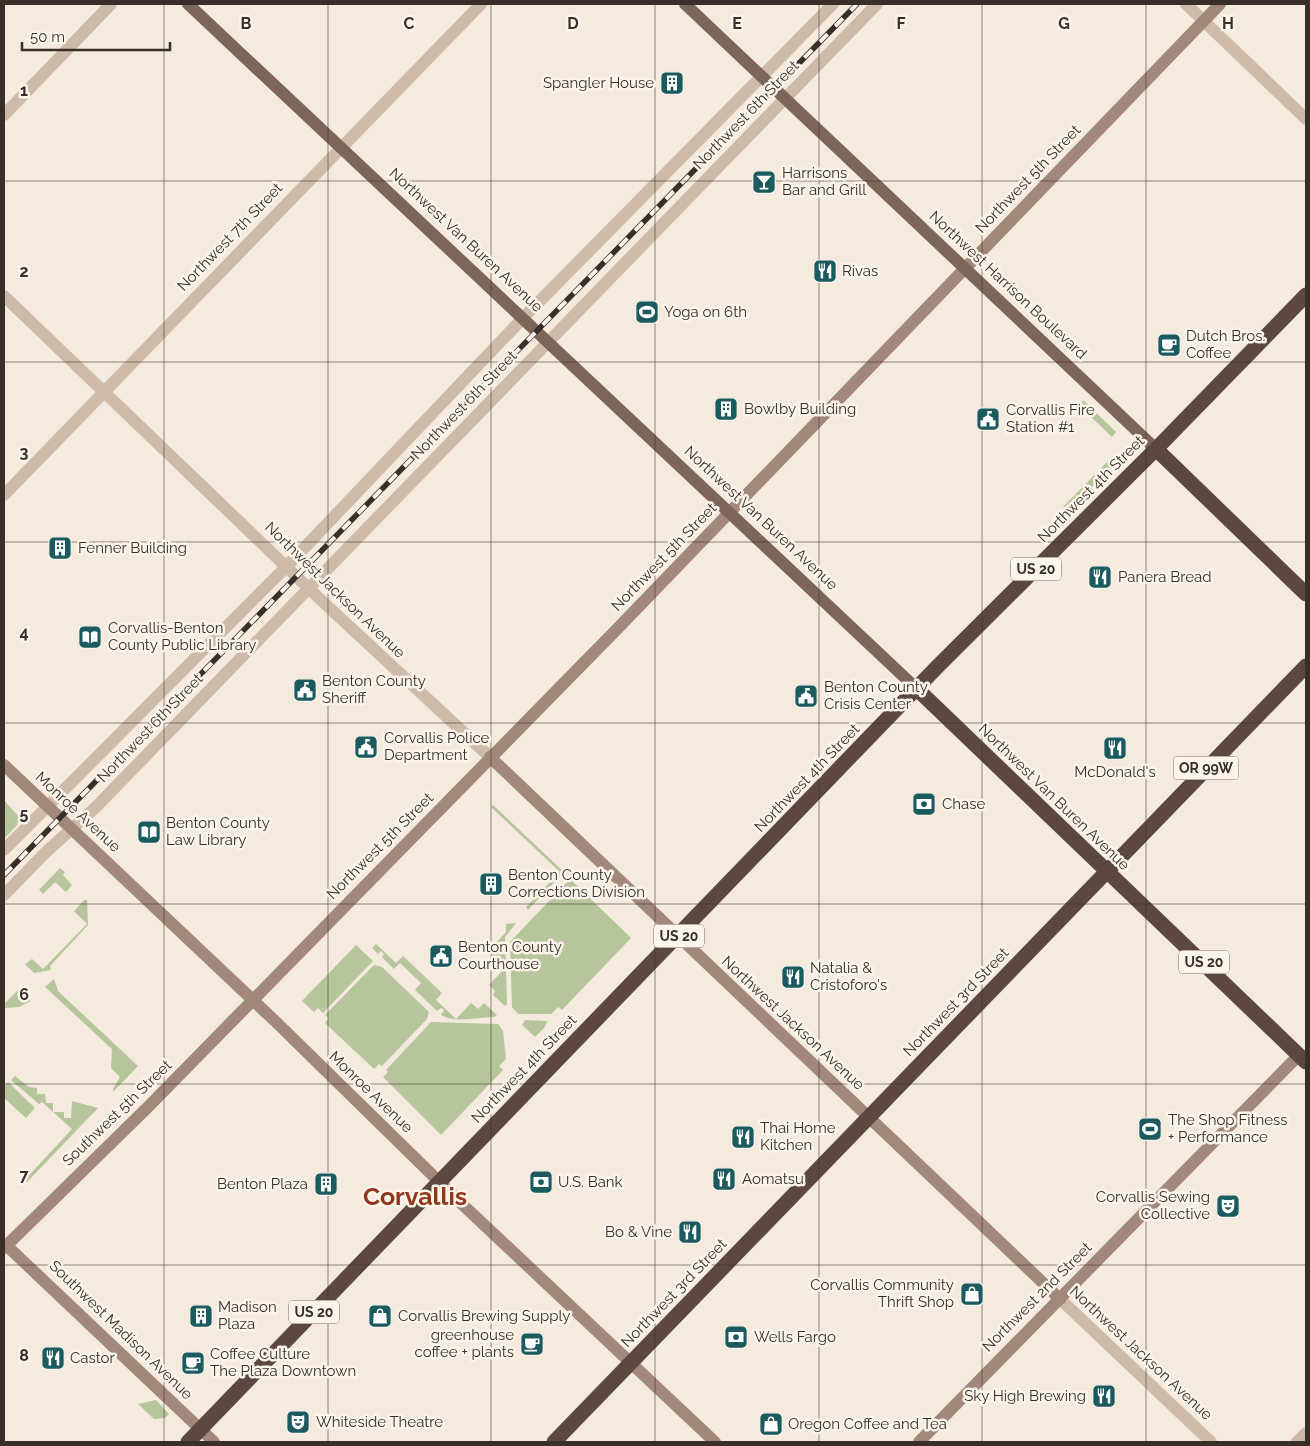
<svg xmlns="http://www.w3.org/2000/svg" width="1310" height="1446" viewBox="0 0 1310 1446" font-family="Raleway,sans-serif">
<style>
.green{fill:#b7c59c}
.lines{fill:none;stroke-linecap:round;stroke-linejoin:round}
.street{stroke:#cebaa9;stroke-width:12}
.secondary{stroke:#a2887a;stroke-width:12}
.primary{stroke:#7d6559;stroke-width:12}
.highway{stroke:#5c4840;stroke-width:15}
.rail-casing{stroke:#3a2e29;stroke-width:5.5}
.rail{stroke:#fbf4eb;stroke-width:4;stroke-dasharray:11;stroke-linecap:butt}
.grid{fill:none;stroke:#3a2e29;stroke-width:1;stroke-opacity:0.55}
.labels{text-anchor:middle;dominant-baseline:central;stroke-width:5;stroke-linejoin:round;paint-order:stroke}
.shield{fill:#fbf4eb;stroke:#746963;stroke-width:1}
.shield-label{font-size:14px;font-weight:bold;fill:#3a2e29}
.poi-label{font-size:15px;fill:#3a2e29;stroke:#fbf4eb;text-anchor:start}
.street-label{font-size:15px;fill:#3a2e29;stroke:#fbf4eb}
.town-label{font-size:25px;font-weight:bold;fill:#8f381c;stroke:#fbf4eb}
.grid-label{font-size:16px;text-anchor:middle;font-weight:bold;fill:#3a2e29;stroke:#fbf4eb;stroke-width:5;stroke-linejoin:round;paint-order:stroke}
</style>
<rect width="100%" height="100%" fill="#f4eade"/>
<g class="green">
<polygon points="1084,401 1116,432 1112,437 1077,403"/>
<polygon points="1113,456 1116,461 1075,505 1063,507"/>
<polygon points="4,800 19,817 17,825 4,839"/>
<polygon points="493,805 564,872 528,910 526,907 560,872 491,807"/>
<polygon points="60,868 65,872 63,875 72,885 66,892 55,882 43,894 39,890"/>
<polygon points="570,879 631,938 562,1010 558,1007 551,1014 518,1014 512,1007 510,942"/>
<polygon points="84,900 87,900 88,925 50,966 51,970 34,973 25,964 32,959 43,969 87,924 74,911"/>
<polygon points="516,923 505,937 507,1004 505,1006 493,995 495,991 489,985 505,968 488,952 506,932 506,924"/>
<path d="M 376,944 L 396,963 L 403,956 L 442,993 L 436,1000 L 456,1019 L 471,1003 L 478,1009 L 484,1003 L 497,1015 L 494,1017 C 477,1017 456,1024 441,1015 L 444,1010 L 441,1008 L 437,1011 L 415,990 L 421,983 L 400,963 L 394,969 L 382,957 L 384,954 L 381,951 L 378,954 L 372,948 Z"/>
<polygon points="356,945 373,961 323,1013 318,1008 314,1012 302,1001"/>
<polygon points="374,965 382,967 429,1012 427,1019 382,1066 379,1064 374,1069 325,1023 329,1018 325,1015"/>
<polygon points="54,979 58,991 138,1066 113,1092 113,1089 120,1077 111,1068 112,1049 45,987"/>
<polygon points="19,989 31,1001 19,1007 5,1008 4,1014 4,1004"/>
<polygon points="525,1020 547,1021 545,1027 535,1037 522,1025"/>
<polygon points="431,1022 498,1024 503,1031 506,1059 499,1066 503,1070 441,1135 383,1077 388,1072 386,1070"/>
<polygon points="15,1076 29,1087 37,1088 37,1094 45,1094 46,1103 53,1103 53,1112 64,1112 64,1118 71,1118 72,1101 98,1108 27,1182 21,1184 72,1129 42,1102 39,1104 11,1080"/>
<polygon points="8,1082 35,1108 26,1118 4,1098 4,1087"/>
<polygon points="156,1400 169,1414 165,1418 154,1419 138,1404"/>
</g>
<g class="lines">
<g class="street">
<polyline points="1186,4 1306,119"/>
<polyline points="4,115 111,4"/>
<polyline points="4,296 321,600 490,757"/>
<polyline points="4,495 481,4"/>
<polyline points="4,850 287,566 523,318 833,4"/>
<polyline points="4,895 46,852 95,808 877,4"/>
<polyline points="1060,1299 1211,1442"/>
<polyline points="1297,1442 1306,1433"/>
</g>
<g class="secondary">
<polyline points="490,757 1060,1299"/>
<polyline points="4,765 275,1021 463,1205 715,1442"/>
<polyline points="6,1245 214,1442"/>
<polyline points="4,1248 148,1107 620,626 1220,4"/>
<polyline points="919,1442 1299,1055"/>
</g>
<g class="primary">
<polyline points="188,4 917,689"/>
<polyline points="685,4 1156,449"/>
</g>
<g class="highway">
<polyline points="1156,449 1306,594"/>
<polyline points="917,689 1306,1062"/>
<polyline points="188,1442 938,666 1156,449 1306,295"/>
<polyline points="554,1442 1306,666"/>
</g>
<g class="rail-casing">
<polyline id="rail" points="4,875 857,4"/>
</g>
<use href="#rail" class="rail"/>
</g>
<path class="grid" d="M 164,4 L 164,1442M 328,4 L 328,1442M 491,4 L 491,1442M 655,4 L 655,1442M 819,4 L 819,1442M 982,4 L 982,1442M 1146,4 L 1146,1442M 4,181 L 1306,181M 4,362 L 1306,362M 4,542 L 1306,542M 4,723 L 1306,723M 4,904 L 1306,904M 4,1084 L 1306,1084M 4,1265 L 1306,1265"/>
<defs>
<g id="building-square" transform="scale(1.25)"><rect x="-9" y="-9" width="18" height="18" rx="4" fill="#1b5b5f" stroke="#fbf4eb"/><path d="M-4-6H4V6H1V3H-1V6H-4ZM-2.5-4.3h1.7v1.8h-1.7ZM.8-4.3h1.7v1.8H.8ZM-2.5-1h1.7V.8h-1.7ZM.8-1h1.7V.8H.8Z" fill="#fff"/></g>
<g id="bar-square" transform="scale(1.25)"><rect x="-9" y="-9" width="18" height="18" rx="4" fill="#1b5b5f" stroke="#fbf4eb"/><path d="M-6-5H6L.8 .8V4.5H3.5V6h-7V4.5H-.8V.8Z" fill="#fff"/></g>
<g id="restaurant-square" transform="scale(1.25)"><rect x="-9" y="-9" width="18" height="18" rx="4" fill="#1b5b5f" stroke="#fbf4eb"/><path d="M-5-6h1v4h1v-4h1v4h1v-4h1v5L-1.5 .5V6h-2V.5L-5-1ZM5-6V6H3V1.5H1.5Q1.5-4 5-6Z" fill="#fff"/></g>
<g id="stadium-square" transform="scale(1.25)"><rect x="-9" y="-9" width="18" height="18" rx="4" fill="#1b5b5f" stroke="#fbf4eb"/><path d="M0-5a6.5 5 0 1 0 0 10a6.5 5 0 1 0 0-10ZM-3.5-1.8h7v3.6h-7Z" fill="#fff"/></g>
<g id="cafe-square" transform="scale(1.25)"><rect x="-9" y="-9" width="18" height="18" rx="4" fill="#1b5b5f" stroke="#fbf4eb"/><path d="M-5.5-4.5H6V0H3Q3 3.5 0 3.5H-2.5Q-5.5 3.5-5.5 0ZM3-3.2v2h1.7v-2ZM-6 4.5H4V6H-6Z" fill="#fff"/></g>
<g id="civic-square" transform="scale(1.25)"><rect x="-9" y="-9" width="18" height="18" rx="4" fill="#1b5b5f" stroke="#fbf4eb"/><path d="M-.6-6.5H3V-4.5H.6V-3L4-1V1h2V6H-6V1h2V-1L-.6-3ZM-1.2 2.5V6h2.4V2.5Z" fill="#fff"/></g>
<g id="library-square" transform="scale(1.25)"><rect x="-9" y="-9" width="18" height="18" rx="4" fill="#1b5b5f" stroke="#fbf4eb"/><path d="M-6-4Q-3-5.5-.7-3.5V5Q-3 3-6 4ZM6-4Q3-5.5 .7-3.5V5Q3 3 6 4Z" fill="#fff"/></g>
<g id="bank-square" transform="scale(1.25)"><rect x="-9" y="-9" width="18" height="18" rx="4" fill="#1b5b5f" stroke="#fbf4eb"/><path d="M-6-4H6V4H-6ZM0-2.3a2.3 2.3 0 1 0 0 4.6a2.3 2.3 0 1 0 0-4.6Z" fill="#fff"/></g>
<g id="theatre-square" transform="scale(1.25)"><rect x="-9" y="-9" width="18" height="18" rx="4" fill="#1b5b5f" stroke="#fbf4eb"/><path d="M-5-5.5Q0-4 5-5.5V0Q5 5 0 6Q-5 5-5 0ZM-3.3-2.5H-1v1.5H-3.3ZM1-2.5H3.3v1.5H1ZM-2.8 1Q0 5.5 2.8 1Z" fill="#fff"/></g>
<g id="shop-square" transform="scale(1.25)"><rect x="-9" y="-9" width="18" height="18" rx="4" fill="#1b5b5f" stroke="#fbf4eb"/><path d="M-5-2.5h2.3a2.7 3.5 0 0 1 5.4 0H5L5.5 6h-11ZM-1.5-2.5h3a1.5 2.3 0 0 0-3 0Z" fill="#fff"/></g>
</defs>
<g fill-rule="evenodd">
<use href="#building-square" x="672" y="83"/>
<use href="#bar-square" x="764" y="182"/>
<use href="#restaurant-square" x="825" y="271"/>
<use href="#stadium-square" x="647" y="312"/>
<use href="#cafe-square" x="1169" y="345"/>
<use href="#building-square" x="726" y="409"/>
<use href="#civic-square" x="988" y="419"/>
<use href="#building-square" x="60" y="548"/>
<use href="#restaurant-square" x="1100" y="577"/>
<use href="#library-square" x="90" y="637"/>
<use href="#civic-square" x="305" y="690"/>
<use href="#civic-square" x="806" y="696"/>
<use href="#civic-square" x="366" y="747"/>
<use href="#restaurant-square" x="1115" y="748"/>
<use href="#bank-square" x="924" y="804"/>
<use href="#library-square" x="149" y="832"/>
<use href="#building-square" x="491" y="884"/>
<use href="#civic-square" x="441" y="956"/>
<use href="#restaurant-square" x="793" y="977"/>
<use href="#stadium-square" x="1150" y="1129"/>
<use href="#restaurant-square" x="743" y="1137"/>
<use href="#restaurant-square" x="724" y="1179"/>
<use href="#bank-square" x="541" y="1182"/>
<use href="#building-square" x="326" y="1184"/>
<use href="#theatre-square" x="1228" y="1206"/>
<use href="#restaurant-square" x="690" y="1232"/>
<use href="#shop-square" x="972" y="1294"/>
<use href="#building-square" x="201" y="1316"/>
<use href="#shop-square" x="380" y="1316"/>
<use href="#bank-square" x="736" y="1337"/>
<use href="#cafe-square" x="532" y="1344"/>
<use href="#restaurant-square" x="53" y="1358"/>
<use href="#cafe-square" x="193" y="1363"/>
<use href="#restaurant-square" x="1104" y="1396"/>
<use href="#theatre-square" x="298" y="1422"/>
<use href="#shop-square" x="771" y="1424"/>
</g>
<g class="labels">
<g class="shield">
<rect x="1011" y="557.5" width="50" height="23" rx="4"/>
<rect x="1173.5" y="756.5" width="65" height="23" rx="4"/>
<rect x="654" y="924.5" width="50" height="23" rx="4"/>
<rect x="1179" y="950.5" width="50" height="23" rx="4"/>
<rect x="289" y="1300.5" width="50" height="23" rx="4"/>
</g>
<g class="shield-label">
<text x="1036" y="569">US 20</text>
<text x="1206" y="768">OR 99W</text>
<text x="679" y="936">US 20</text>
<text x="1204" y="962">US 20</text>
<text x="314" y="1312">US 20</text>
</g>
<g class="poi-label">
<text x="654" y="83" text-anchor="end">Spangler House</text>
<text x="782" y="173">Harrisons<tspan x="782" dy="17">Bar and Grill</tspan></text>
<text x="842" y="271">Rivas</text>
<text x="664" y="312">Yoga on 6th</text>
<text x="1186" y="336">Dutch Bros.<tspan x="1186" dy="17">Coffee</tspan></text>
<text x="744" y="409">Bowlby Building</text>
<text x="1006" y="410">Corvallis Fire<tspan x="1006" dy="17">Station #1</tspan></text>
<text x="78" y="548">Fenner Building</text>
<text x="1118" y="577">Panera Bread</text>
<text x="108" y="628">Corvallis-Benton<tspan x="108" dy="17">County Public Library</tspan></text>
<text x="322" y="681">Benton County<tspan x="322" dy="17">Sheriff</tspan></text>
<text x="824" y="687">Benton County<tspan x="824" dy="17">Crisis Center</tspan></text>
<text x="384" y="738">Corvallis Police<tspan x="384" dy="17">Department</tspan></text>
<text x="1115" y="772" text-anchor="middle">McDonald's</text>
<text x="942" y="804">Chase</text>
<text x="166" y="823">Benton County<tspan x="166" dy="17">Law Library</tspan></text>
<text x="508" y="875">Benton County<tspan x="508" dy="17">Corrections Division</tspan></text>
<text x="458" y="947">Benton County<tspan x="458" dy="17">Courthouse</tspan></text>
<text x="810" y="968">Natalia &amp;<tspan x="810" dy="17">Cristoforo's</tspan></text>
<text x="1168" y="1120">The Shop Fitness<tspan x="1168" dy="17">+ Performance</tspan></text>
<text x="760" y="1128">Thai Home<tspan x="760" dy="17">Kitchen</tspan></text>
<text x="742" y="1179">Aomatsu</text>
<text x="558" y="1182">U.S. Bank</text>
<text x="308" y="1184" text-anchor="end">Benton Plaza</text>
<text x="1210" y="1197" text-anchor="end">Corvallis Sewing<tspan x="1210" dy="17">Collective</tspan></text>
<text x="672" y="1232" text-anchor="end">Bo &amp; Vine</text>
<text x="954" y="1285" text-anchor="end">Corvallis Community<tspan x="954" dy="17">Thrift Shop</tspan></text>
<text x="218" y="1307">Madison<tspan x="218" dy="17">Plaza</tspan></text>
<text x="398" y="1316">Corvallis Brewing Supply</text>
<text x="514" y="1335" text-anchor="end">greenhouse<tspan x="514" dy="17">coffee + plants</tspan></text>
<text x="754" y="1337">Wells Fargo</text>
<text x="210" y="1354">Coffee Culture<tspan x="210" dy="17">The Plaza Downtown</tspan></text>
<text x="70" y="1358">Castor</text>
<text x="1086" y="1396" text-anchor="end">Sky High Brewing</text>
<text x="316" y="1422">Whiteside Theatre</text>
<text x="788" y="1424">Oregon Coffee and Tea</text>
</g>
<g class="street-label">
<text transform="translate(746 115) rotate(-46)">Northwest 6th Street</text>
<text transform="translate(1028 179) rotate(-46)">Northwest 5th Street</text>
<text transform="translate(230 237) rotate(-46)">Northwest 7th Street</text>
<text transform="translate(466 240) rotate(43)">Northwest Van Buren Avenue</text>
<text transform="translate(1008 285) rotate(43)">Northwest Harrison Boulevard</text>
<text transform="translate(464 405) rotate(-46)">Northwest 6th Street</text>
<text transform="translate(1091 489) rotate(-45)">Northwest 4th Street</text>
<text transform="translate(761 518) rotate(43)">Northwest Van Buren Avenue</text>
<text transform="translate(664 557) rotate(-46)">Northwest 5th Street</text>
<text transform="translate(335 590) rotate(44)">Northwest Jackson Avenue</text>
<text transform="translate(150 728) rotate(-46)">Northwest 6th Street</text>
<text transform="translate(807 778) rotate(-46)">Northwest 4th Street</text>
<text transform="translate(1054 797) rotate(44)">Northwest Van Buren Avenue</text>
<text transform="translate(78 812) rotate(43)">Monroe Avenue</text>
<text transform="translate(380 846) rotate(-45)">Northwest 5th Street</text>
<text transform="translate(956 1002) rotate(-46)">Northwest 3rd Street</text>
<text transform="translate(793 1023) rotate(43)">Northwest Jackson Avenue</text>
<text transform="translate(524 1069) rotate(-46)">Northwest 4th Street</text>
<text transform="translate(371 1092) rotate(44)">Monroe Avenue</text>
<text transform="translate(117 1113) rotate(-44)">Southwest 5th Street</text>
<text transform="translate(674 1293) rotate(-46)">Northwest 3rd Street</text>
<text transform="translate(1037 1297) rotate(-45)">Northwest 2nd Street</text>
<text transform="translate(121 1330) rotate(44)">Southwest Madison Avenue</text>
<text transform="translate(1141 1353) rotate(43)">Northwest Jackson Avenue</text>
</g>
<g class="town-label">
<text x="415" y="1196">Corvallis</text>
</g>
</g>
<g class="grid-label">
<text x="246" y="29">B</text>
<text x="409" y="29">C</text>
<text x="573" y="29">D</text>
<text x="737" y="29">E</text>
<text x="901" y="29">F</text>
<text x="1064" y="29">G</text>
<text x="1228" y="29">H</text>
<text x="24" y="96">1</text>
<text x="24" y="277">2</text>
<text x="24" y="458">3</text>
<text x="24" y="638">4</text>
<text x="24" y="819">5</text>
<text x="24" y="1000">6</text>
<text x="24" y="1181">7</text>
<text x="24" y="1361">8</text>
</g>
<rect width="1310" height="1446" fill="none" stroke="#3a2e29" stroke-width="10"/>
<path d="M22 42v8h148v-8" fill="none" stroke="#3a2e29" stroke-width="2.5"/>
<text x="30" y="42" font-size="15" fill="#3a2e29" stroke="#fbf4eb" stroke-width="4" paint-order="stroke">50 m</text>
</svg>
